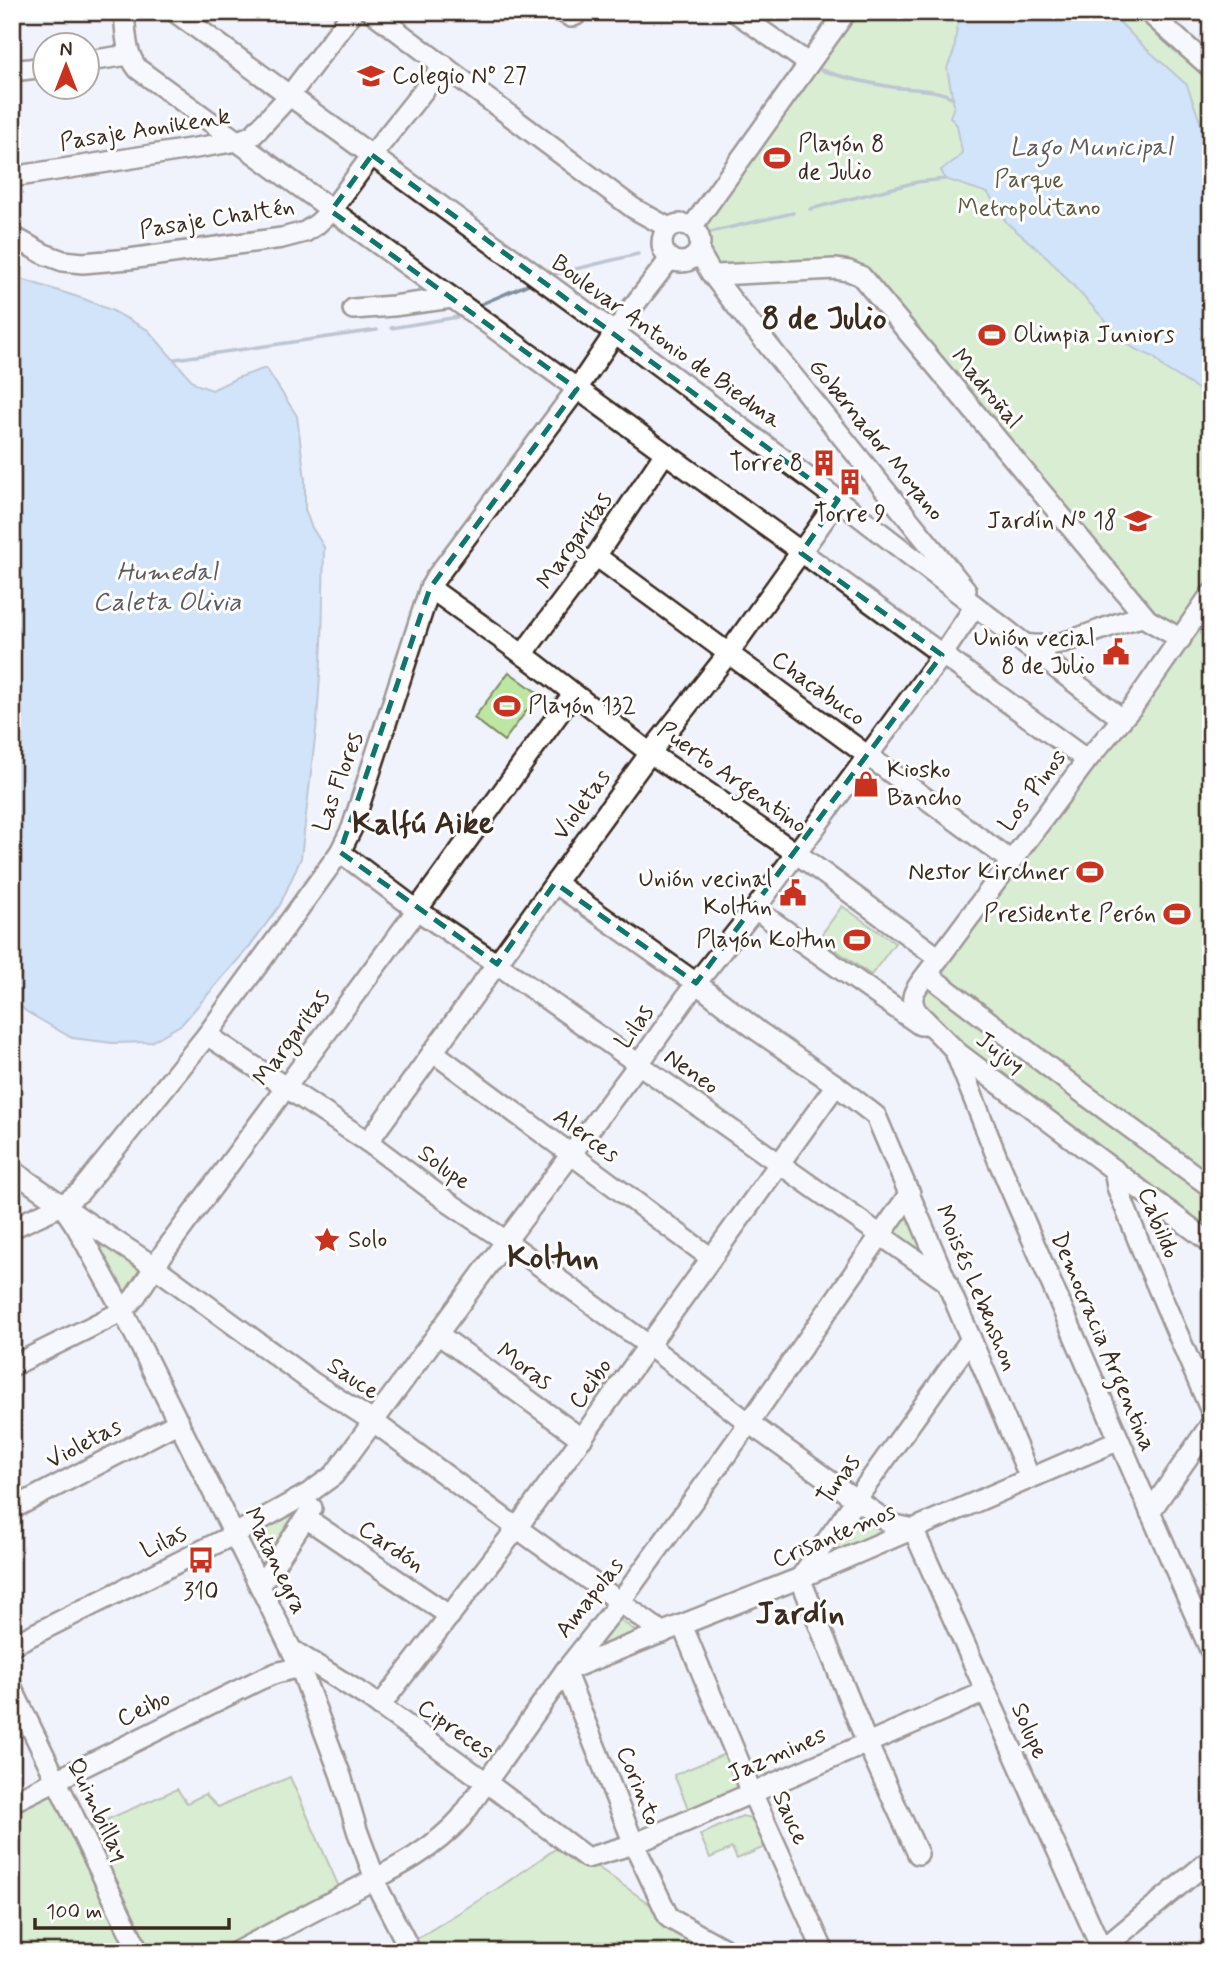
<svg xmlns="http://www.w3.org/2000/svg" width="1223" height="1964" viewBox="0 0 1223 1964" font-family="Mynerve,sans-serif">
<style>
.green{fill:#bde6a2;stroke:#7c8860;stroke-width:2}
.water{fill:#add2f6;stroke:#7f8fa0;stroke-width:2}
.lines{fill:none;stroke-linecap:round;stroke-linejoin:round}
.stream{stroke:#7f8fa0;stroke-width:3.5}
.minor-casing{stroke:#3b2a1e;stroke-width:24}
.minor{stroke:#fff;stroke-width:19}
.marked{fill:none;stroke:#0f766e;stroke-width:5;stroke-dasharray:14 9;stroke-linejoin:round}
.labels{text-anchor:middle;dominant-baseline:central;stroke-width:6;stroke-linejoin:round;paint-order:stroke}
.poi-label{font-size:24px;fill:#3b2a1e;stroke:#fff;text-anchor:end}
.street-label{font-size:24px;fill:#3b2a1e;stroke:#fff}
.park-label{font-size:24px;fill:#5c593f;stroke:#fff}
.water-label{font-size:26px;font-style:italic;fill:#5d5c5f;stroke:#fff}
.district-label{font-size:32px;font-weight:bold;fill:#3b2a1e;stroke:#fff}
</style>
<rect width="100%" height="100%" fill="#f0f2fc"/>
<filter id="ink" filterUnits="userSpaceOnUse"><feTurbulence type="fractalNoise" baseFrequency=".0143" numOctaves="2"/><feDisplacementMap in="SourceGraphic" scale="14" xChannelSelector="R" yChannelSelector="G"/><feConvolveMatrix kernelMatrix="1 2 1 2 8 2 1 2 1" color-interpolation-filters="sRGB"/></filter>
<g filter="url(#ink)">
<g class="green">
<polygon points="846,12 1148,12 1211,68 1211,1243 913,1007 1180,638 1148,620 861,276 717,275 700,246 699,235 696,230"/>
<polygon points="509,672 539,694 504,741 474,718"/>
<polygon points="842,906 895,943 871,975 819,938"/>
<polygon points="911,1209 935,1267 892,1237"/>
<polygon points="88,1228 144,1265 119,1300"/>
<polygon points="313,1495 267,1564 252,1532"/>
<polygon points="854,1507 896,1530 816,1563"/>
<polygon points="616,1617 640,1634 589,1654"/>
<polygon points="727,1753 740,1785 736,1797 692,1817 674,1775"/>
<polygon points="290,1777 343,1896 236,1952 12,1952 12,1802 55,1780 81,1831 177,1789 187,1803 205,1794 218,1807"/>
<polygon points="742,1816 755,1819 767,1846 737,1859 732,1848 710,1858 700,1835"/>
<polygon points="564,1843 669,1918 730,1952 411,1952 407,1945 497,1889"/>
</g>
<g class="water">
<polygon points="962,12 1110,12 1139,42 1187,85 1203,130 1211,136 1211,397 1164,368 1154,357 1135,349 1124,341 1048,258 1007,223 988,193 945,179 941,170 958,158 962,152 957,125 950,117 954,106 947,68 954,51 957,27"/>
<polygon points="12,276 84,299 113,311 148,330 195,384 212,390 237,378 266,368 297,416 305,480 305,509 311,526 324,547 322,645 317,721 301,858 280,905 250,946 182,1024 151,1042 113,1043 72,1038 27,1012 12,999"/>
</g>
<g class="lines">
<g class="stream">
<path d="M 821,70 C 844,78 868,83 892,87 C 913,90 935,88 953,98"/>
<polyline points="810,209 917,182 945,179"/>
<polyline points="706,233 793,213"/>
<polyline points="555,274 638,254"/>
<polyline points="479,305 531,283"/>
<polyline points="391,328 464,316"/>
<polyline points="175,359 377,330"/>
</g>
<g class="minor-casing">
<g id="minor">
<path d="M 124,12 C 126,32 125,53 138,69 L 1087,760"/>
<polyline points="175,12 615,333 838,500 1122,719"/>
<polyline points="372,12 633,208 669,228"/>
<polyline points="562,12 571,17 576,15 578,12"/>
<polyline points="735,12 808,63"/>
<polyline points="1148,12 1211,68"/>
<polyline points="88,61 129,55"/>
<polyline points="12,71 46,67"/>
<polyline points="12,177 196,148 238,141 253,135 290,95 353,12"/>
<circle cx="681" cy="243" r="19"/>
<polyline points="692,227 846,12"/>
<polyline points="12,236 44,254 63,261 83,263 129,259 282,238 305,232 317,224 331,211 372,155 444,65"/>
<polyline points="699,252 711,273 733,302 966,590"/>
<polyline points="711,273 717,275 835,269 849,271 861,276 1148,620 1181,639"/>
<polyline points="353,309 393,306 452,298"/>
<polyline points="596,556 1011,861"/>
<polyline points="430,588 536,664 650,753 796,853 939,958"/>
<path d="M 1211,594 L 1134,705 L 1087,760 L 927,974 C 917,987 906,998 918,1013 L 954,1049 L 998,1160 L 1211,1652"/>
<path d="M 1025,644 C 1067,652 1104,622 1145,617"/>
<polyline points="524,655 531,643 596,556 665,453"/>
<polyline points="340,852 417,910 497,964 947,1282"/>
<polyline points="555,883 696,983 758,1031 836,1085 876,1116 1030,1478"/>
<polyline points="755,909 920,1025"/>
<polyline points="927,974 1084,1094 1211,1187"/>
<polyline points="207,1035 368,1142 448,1202 506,1241 648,1345 749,1423 855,1499 891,1524 913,1529"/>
<polyline points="953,1049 1211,1243"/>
<polyline points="433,1052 711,1258"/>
<polyline points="368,1142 555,883 650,753 728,654 838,500"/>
<polyline points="1114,1169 1117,1187 1148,1265 1211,1411"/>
<polyline points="12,1170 82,1219 155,1267 312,1382 374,1422 517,1528 663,1633"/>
<polyline points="62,1205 76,1226 123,1311 300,1667 341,1776 357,1830 380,1892 411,1952"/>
<polyline points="12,1228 62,1205 80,1192 207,1035 340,852 352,828 430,588 435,579 577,389 631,309 670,259"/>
<polyline points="438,1334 582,1439"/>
<polyline points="12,1366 123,1311 135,1297 165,1251 417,910 573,694"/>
<polyline points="12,1509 179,1422"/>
<polyline points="1150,1512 1211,1424"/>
<polyline points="306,1518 450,1616"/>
<polyline points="913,1529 1103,1952"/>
<polyline points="260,1586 312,1508"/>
<polyline points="682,1625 752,1793 824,1952"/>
<polyline points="12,1645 235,1534 309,1493 334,1475 506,1241 638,1065 696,983 755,909 942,655 975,606"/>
<polyline points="292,1650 369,1698 486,1782 587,1858 634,1844 985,1692"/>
<polyline points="12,1688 139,1952"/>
<polyline points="380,1706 517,1528 836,1085"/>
<polyline points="12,1802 259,1680 276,1673 300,1667"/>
<polyline points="918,1854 867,1743 800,1578 971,1339"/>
<path d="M 236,1952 C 274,1932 312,1912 350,1892 C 390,1871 431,1852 461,1818 L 565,1671 L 620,1602 L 749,1423 L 910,1193"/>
<polyline points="730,1952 669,1918 634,1844 565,1671 800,1578 1119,1440"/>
<polyline points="1099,1952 1211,1859"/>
</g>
</g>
<use href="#minor" class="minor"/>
</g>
</g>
<path d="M0 0H1223V1964H0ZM 372,155 L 838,500 L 801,553 L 942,655 L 696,983 L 555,883 L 497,964 L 340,852 L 430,588 L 577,389 L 331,211 Z" fill="#f0f2fc" fill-opacity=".55" fill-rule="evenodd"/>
<path class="marked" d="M 372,155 L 838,500 L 801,553 L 942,655 L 696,983 L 555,883 L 497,964 L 340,852 L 430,588 L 577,389 L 331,211 Z"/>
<defs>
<g id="school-bare" transform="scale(2.1)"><path d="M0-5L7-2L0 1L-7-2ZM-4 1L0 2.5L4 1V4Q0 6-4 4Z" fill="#c8321e" stroke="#fff" stroke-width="2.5" paint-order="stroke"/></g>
<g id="stadium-bare" transform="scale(2.1)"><path d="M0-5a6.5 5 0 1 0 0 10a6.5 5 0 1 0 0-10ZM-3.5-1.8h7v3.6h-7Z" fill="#c8321e" stroke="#fff" stroke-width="2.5" paint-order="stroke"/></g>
<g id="building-bare" transform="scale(2.1)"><path d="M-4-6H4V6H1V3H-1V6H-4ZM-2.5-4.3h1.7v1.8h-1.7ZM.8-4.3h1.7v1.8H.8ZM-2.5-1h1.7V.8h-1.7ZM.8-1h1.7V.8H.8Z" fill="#c8321e" stroke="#fff" stroke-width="2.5" paint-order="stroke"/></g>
<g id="civic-bare" transform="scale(2.1)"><path d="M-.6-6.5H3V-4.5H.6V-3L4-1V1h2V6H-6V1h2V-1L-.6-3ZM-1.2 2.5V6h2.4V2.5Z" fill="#c8321e" stroke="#fff" stroke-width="2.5" paint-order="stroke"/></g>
<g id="shop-bare" transform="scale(2.1)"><path d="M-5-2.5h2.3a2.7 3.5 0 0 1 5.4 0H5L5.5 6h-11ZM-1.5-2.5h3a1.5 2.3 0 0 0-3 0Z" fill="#c8321e" stroke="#fff" stroke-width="2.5" paint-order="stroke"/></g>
<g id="sight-bare" transform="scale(2.1)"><path d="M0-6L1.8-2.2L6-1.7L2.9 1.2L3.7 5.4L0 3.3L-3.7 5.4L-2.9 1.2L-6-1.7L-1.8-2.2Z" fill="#c8321e" stroke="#fff" stroke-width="2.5" paint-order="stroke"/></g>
<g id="bus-bare" transform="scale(2.1)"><path d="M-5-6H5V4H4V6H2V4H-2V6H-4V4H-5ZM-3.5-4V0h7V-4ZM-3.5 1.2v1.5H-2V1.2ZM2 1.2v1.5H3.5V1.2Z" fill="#c8321e" stroke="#fff" stroke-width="2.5" paint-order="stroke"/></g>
</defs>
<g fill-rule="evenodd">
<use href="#school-bare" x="371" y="76"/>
<use href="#stadium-bare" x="777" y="158"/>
<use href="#stadium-bare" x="992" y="335"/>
<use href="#building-bare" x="824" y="463"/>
<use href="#building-bare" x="850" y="482"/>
<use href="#school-bare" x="1138" y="521"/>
<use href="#civic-bare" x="1116" y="652"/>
<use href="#stadium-bare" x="507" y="706"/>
<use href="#shop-bare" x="866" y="784"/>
<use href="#stadium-bare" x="1090" y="872"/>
<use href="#civic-bare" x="793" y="893"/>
<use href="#stadium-bare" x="1177" y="914"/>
<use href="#stadium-bare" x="857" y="940"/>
<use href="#sight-bare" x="327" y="1240"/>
<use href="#bus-bare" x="201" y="1560"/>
</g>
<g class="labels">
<g class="poi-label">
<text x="392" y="76" text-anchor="start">Colegio Nº 27</text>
<text x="798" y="144" text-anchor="start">Playón 8<tspan x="798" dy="28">de Julio</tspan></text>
<text x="1013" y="335" text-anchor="start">Olimpia Juniors</text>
<text x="803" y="463">Torre 8</text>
<text x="850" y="514" text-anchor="middle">Torre 9</text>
<text x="1117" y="521">Jardín Nº 18</text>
<text x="1095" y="638">Unión vecial<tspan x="1095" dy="28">8 de Julio</tspan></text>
<text x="528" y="706" text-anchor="start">Playón 132</text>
<text x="887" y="770" text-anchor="start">Kiosko<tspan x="887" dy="28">Bancho</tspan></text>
<text x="1069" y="872">Nestor Kirchner</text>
<text x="772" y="879">Unión vecinal<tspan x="772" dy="28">Koltun</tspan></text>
<text x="1156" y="914">Presidente Perón</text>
<text x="836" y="940">Playón Koltun</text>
<text x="348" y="1240" text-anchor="start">Solo</text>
<text x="201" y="1592" text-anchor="middle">310</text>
</g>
<g class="street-label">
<text transform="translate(145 130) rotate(-9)">Pasaje Aonikenk</text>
<text transform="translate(217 219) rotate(-9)">Pasaje Chaltén</text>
<text transform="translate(666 342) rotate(36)">Boulevar Antonio de Biedma</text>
<text transform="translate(986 389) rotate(50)">Madroñal</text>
<text transform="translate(876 440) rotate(51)">Gobernador Moyano</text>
<text transform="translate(575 541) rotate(-55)">Margaritas</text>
<text transform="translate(818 689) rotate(36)">Chacabuco</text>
<text transform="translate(732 778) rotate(35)">Puerto Argentino</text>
<text transform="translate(339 782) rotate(-70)">Las Flores</text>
<text transform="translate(1033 791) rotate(-53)">Los Pinos</text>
<text transform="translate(582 805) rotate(-54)">Violetas</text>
<text transform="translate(635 1027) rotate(-54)">Lilas</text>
<text transform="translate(292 1038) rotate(-54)">Margaritas</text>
<text transform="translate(1000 1053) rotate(37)">Jujuy</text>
<text transform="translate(691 1072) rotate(35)">Neneo</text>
<text transform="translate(586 1136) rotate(36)">Alerces</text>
<text transform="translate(444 1168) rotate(36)">Solupe</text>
<text transform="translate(1158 1223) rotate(68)">Cabildo</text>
<text transform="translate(976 1288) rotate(67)">Moisés Lebenshon</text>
<text transform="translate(1103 1342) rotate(67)">Democracia Argentina</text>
<text transform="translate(524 1367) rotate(36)">Moras</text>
<text transform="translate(353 1379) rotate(33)">Sauce</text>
<text transform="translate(591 1384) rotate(-55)">Ceibo</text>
<text transform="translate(84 1444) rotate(-28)">Violetas</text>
<text transform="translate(839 1480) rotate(-54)">Tunas</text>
<text transform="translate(834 1536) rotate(-23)">Crisantemos</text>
<text transform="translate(164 1542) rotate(-26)">Lilas</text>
<text transform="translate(391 1547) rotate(34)">Cardón</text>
<text transform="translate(275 1561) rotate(64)">Matanegra</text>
<text transform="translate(590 1598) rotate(-52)">Amapolas</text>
<text transform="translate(144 1709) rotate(-26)">Ceibo</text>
<text transform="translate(455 1730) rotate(35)">Cipreces</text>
<text transform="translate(1029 1731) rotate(66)">Solupe</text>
<text transform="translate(777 1755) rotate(-24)">Jazmines</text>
<text transform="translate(638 1786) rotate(68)">Corinto</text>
<text transform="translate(97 1810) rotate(64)">Quimbillay</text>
<text transform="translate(790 1818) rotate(66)">Sauce</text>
</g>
<g class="park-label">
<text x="1029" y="180">Parque<tspan x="1029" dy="28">Metropolitano</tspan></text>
</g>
<g class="water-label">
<text x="1091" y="148">Lago Municipal</text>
<text x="167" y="573">Humedal<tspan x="167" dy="30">Caleta Olivia</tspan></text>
</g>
<g class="district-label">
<text x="824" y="319">8 de Julio</text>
<text x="423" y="824">Kalfú Aike</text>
<text x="553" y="1258">Koltun</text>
<text x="800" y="1614">Jardín</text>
</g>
</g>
<rect width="1223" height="1964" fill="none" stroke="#fff" stroke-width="42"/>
<rect x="21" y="21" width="1181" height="1922" fill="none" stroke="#3b2a1e" stroke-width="2.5" filter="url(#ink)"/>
<g transform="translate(66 66)"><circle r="33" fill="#ffffff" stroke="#b1aaa5" stroke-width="2"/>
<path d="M0-5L12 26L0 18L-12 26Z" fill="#c8321e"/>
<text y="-10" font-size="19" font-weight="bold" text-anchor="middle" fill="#3b2a1e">N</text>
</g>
<path d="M35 1918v10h194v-10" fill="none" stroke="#3b2a1e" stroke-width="3.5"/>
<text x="46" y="1918" font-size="21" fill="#3b2a1e" stroke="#ffffff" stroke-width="5" paint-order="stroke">100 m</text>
</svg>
